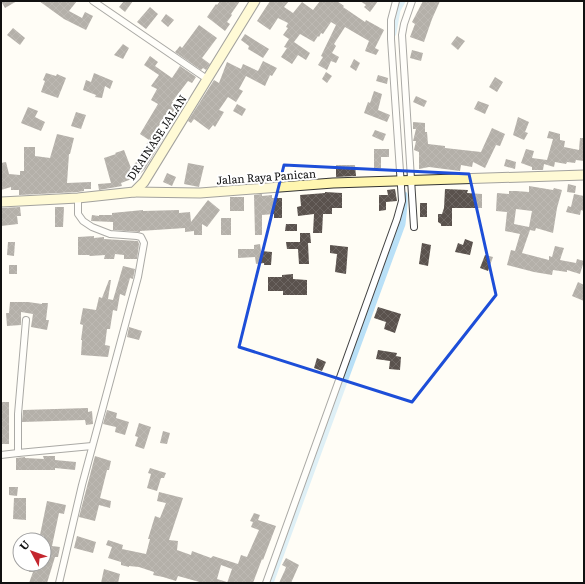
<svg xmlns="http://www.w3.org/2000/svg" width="585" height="584" viewBox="0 0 585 584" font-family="Literata,serif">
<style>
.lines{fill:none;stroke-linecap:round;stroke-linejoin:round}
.canal{stroke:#b9e0f7;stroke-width:7}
.building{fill:url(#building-cross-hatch);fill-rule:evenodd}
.street-casing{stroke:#444;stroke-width:8}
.secondary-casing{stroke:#333;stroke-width:11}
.street{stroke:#fff;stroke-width:6}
.secondary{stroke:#fff6b0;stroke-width:9}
.marked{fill:none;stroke:#1d4ed8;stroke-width:3;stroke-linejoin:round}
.labels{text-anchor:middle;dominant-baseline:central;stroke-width:4;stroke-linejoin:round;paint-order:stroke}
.street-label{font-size:11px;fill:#111;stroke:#fff}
</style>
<defs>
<pattern id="building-cross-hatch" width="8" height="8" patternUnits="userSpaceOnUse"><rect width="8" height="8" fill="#5a524d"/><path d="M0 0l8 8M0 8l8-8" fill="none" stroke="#6d6662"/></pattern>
</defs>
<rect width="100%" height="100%" fill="#fffdf5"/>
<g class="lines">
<g class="canal">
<polyline points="393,33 397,10 402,1"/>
<polyline points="270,583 402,224 404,205 404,195"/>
</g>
</g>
<g class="building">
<polygon points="1,1 17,1 5,8"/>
<polygon points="39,1 77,1 69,11 82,18 85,12 93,16 86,30 64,19"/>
<polygon points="124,1 133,1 125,12 119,7"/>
<polygon points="220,1 240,1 231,14 232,15 227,22 230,24 225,31 207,17 216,4 217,5"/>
<polygon points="270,1 289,1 284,7 293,13 302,2 313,10 320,1 337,1 344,6 343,7 365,22 366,20 384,30 375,48 379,50 376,55 365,51 369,41 345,27 334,44 336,46 332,53 339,57 336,63 331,61 327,70 318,65 323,57 321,56 336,25 331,22 323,34 321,33 319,37 318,36 314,42 300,34 294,42 310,53 306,60 298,55 292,64 281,57 287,48 284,47 289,39 283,35 288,28 286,27 288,23 278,18 270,30 257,21"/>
<polygon points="360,1 378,1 370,12 364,7 366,5"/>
<polygon points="423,1 440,1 432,19 424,42 410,37 415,24 412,22"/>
<polygon points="150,7 158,14 146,29 137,22"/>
<polygon points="166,14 174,20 168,27 161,21"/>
<polygon points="199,25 217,38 202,58 210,64 206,70 203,68 201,70 175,52 180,46 182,48"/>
<polygon points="13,28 25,38 20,45 7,35"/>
<polygon points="245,34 269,49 263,58 248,49 249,46 241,40"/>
<polygon points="457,36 465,41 458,50 451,44"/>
<polygon points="123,44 129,48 123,59 114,55"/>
<polygon points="412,50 423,53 421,61 410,58"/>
<polygon points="150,56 158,62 155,66 172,78 180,66 196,77 192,83 188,81 172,102 173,102 172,105 181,110 177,117 168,111 155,132 164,137 145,169 137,177 121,183 122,186 99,190 98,184 111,183 104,158 116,154 115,153 124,150 131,168 144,153 142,151 149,140 140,134 158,104 151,100 157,89 151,86 159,75 144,65"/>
<polygon points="354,59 360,63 356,71 350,67"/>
<polygon points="263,61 277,68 272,76 270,75 265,86 246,76 239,89 243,91 236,102 228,97 219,110 224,112 215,127 213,125 209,130 194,119 191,123 188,121 214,80 219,83 227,62 241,69 243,64 258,71"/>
<polygon points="326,72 332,76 327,83 322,79"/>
<polygon points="46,73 56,76 57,74 66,78 58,98 41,92 45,81 43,80"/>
<polygon points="94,73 113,81 110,89 105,86 102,98 95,97 96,95 83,90 86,80 91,82"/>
<polygon points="378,75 388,78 387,84 376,81"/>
<polygon points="495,77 503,82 497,92 489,87"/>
<polygon points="374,91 382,94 378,110 390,115 387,122 364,113 368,102 370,103"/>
<polygon points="416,96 427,101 424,107 413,102"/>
<polygon points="478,101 489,105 485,114 474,109"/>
<polygon points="237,104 246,109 242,116 233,111"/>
<polygon points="28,107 38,111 35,117 45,122 41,131 21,123"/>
<polygon points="76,112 86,115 81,129 71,126"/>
<polygon points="518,117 529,122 525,132 528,133 524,140 513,135"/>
<polygon points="413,122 425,123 425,132 427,132 428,144 445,146 445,148 481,152 492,128 505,134 500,146 496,145 485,168 473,162 472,167 461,165 460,171 429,167 419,169 419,152 414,150 416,141 413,141 416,129 413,129"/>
<polygon points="375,130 386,134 383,141 372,136"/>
<polygon points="549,131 560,134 560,140 565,141 564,147 579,150 580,138 584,138 584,161 576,160 575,163 567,162 566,164 555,162 554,167 544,164 543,170 532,170 532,167 521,163 526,149 534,151 532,158 547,160 553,139 547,138"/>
<polygon points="57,134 74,138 70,154 69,154 67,183 91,182 91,189 84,189 84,191 78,192 20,195 19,195 19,190 11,190 11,187 1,190 1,163 6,162 9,174 20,175 20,171 24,171 24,147 35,147 35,156 50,158"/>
<polygon points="374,149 389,149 389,157 381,157 381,168 374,168"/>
<polygon points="506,159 516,162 515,169 504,166"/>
<polygon points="188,163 204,166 199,187 184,184"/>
<polygon points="336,165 355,165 356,176 336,177"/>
<polygon points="167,173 176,177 172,186 163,182"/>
<polygon points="568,184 576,186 575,193 567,192"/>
<path d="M 529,186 L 553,190 L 554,188 L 562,190 L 557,208 L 553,233 L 536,228 L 535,231 L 530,230 L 522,253 L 549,260 L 549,256 L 552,257 L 555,246 L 564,248 L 560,260 L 576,263 L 577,259 L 584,261 L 580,274 L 567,270 L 567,272 L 553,270 L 552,275 L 534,272 L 507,265 L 511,250 L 515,251 L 520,234 L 505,231 L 507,212 L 496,211 L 497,193 L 509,194 L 509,191 L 516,191 L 529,192 ZM 516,209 L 532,211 L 529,227 L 514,224 Z"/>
<polygon points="395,189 397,201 386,202 386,210 379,211 379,195 388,195 387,190"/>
<polygon points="445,189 468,190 467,193 482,194 482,208 452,208 452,226 441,226 441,224 438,222 438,214 442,214 444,208"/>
<polygon points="325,192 342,193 342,208 332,208 332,214 323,214 322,233 313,233 314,214 298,216 297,207 301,206 300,195 325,193"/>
<polygon points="262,194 262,196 272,195 272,198 282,198 282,218 274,218 274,214 262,215 262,235 255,235 254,195"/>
<polygon points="574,194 584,196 584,211 581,210 580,215 566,212 568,206 571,207"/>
<rect x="230" y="197" width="14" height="14"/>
<polygon points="208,200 220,210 207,227 202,224 202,235 194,235 194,231 185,232 185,228 140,231 140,232 113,230 113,222 91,221 92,215 99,216 99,215 112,215 112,213 143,210 143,211 179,210 179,213 190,212 191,222"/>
<rect x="420" y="203" width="7" height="14"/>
<polygon points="20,207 21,216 17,216 18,224 1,226 1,208"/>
<polygon points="55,207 64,207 63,227 55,227"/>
<rect x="221" y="218" width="10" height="17"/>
<polygon points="286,224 297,224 297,231 285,231"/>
<polygon points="300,233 310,233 311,243 308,243 309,264 299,264 298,249 287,249 286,242 300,242"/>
<polygon points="94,236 94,238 104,237 104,239 138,241 139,244 137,259 124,259 124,255 115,254 114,259 104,259 105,255 90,256 89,255 78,255 78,237"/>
<polygon points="465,239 473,242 470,255 455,252 458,243 463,245"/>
<polygon points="8,242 15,242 14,256 7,255"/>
<polygon points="422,243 431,245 428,266 419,264"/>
<polygon points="260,244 261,251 272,252 271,265 264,265 264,263 256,264 255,257 238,258 238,249 254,249 254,245"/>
<polygon points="330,245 348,247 346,274 335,272 337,254 330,253"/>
<polygon points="485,255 493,257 488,271 480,268"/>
<rect x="9" y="265" width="8" height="9"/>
<polygon points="123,266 135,269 133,279 130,278 125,296 120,294 117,311 113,310 110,329 107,329 105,345 110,346 108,357 81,355 82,340 81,340 83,325 80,324 83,308 96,310 99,297 102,298 109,280 111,280 108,299 113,300"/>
<polygon points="293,274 293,279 307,280 307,295 283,295 283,291 268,291 268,277 282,277 282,275"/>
<polygon points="578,282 584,285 584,301 572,296"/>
<polygon points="10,302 28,302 42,304 42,303 48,303 46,320 49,320 47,330 31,327 33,314 21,312 21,325 7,326 6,313 9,313"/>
<polygon points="378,307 401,314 395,333 384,329 386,322 374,318"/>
<polygon points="129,327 142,331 139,340 127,337"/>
<polygon points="378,350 397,353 396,356 401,357 400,370 389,369 390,361 376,359"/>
<polygon points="317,358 326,362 322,371 314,368"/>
<rect x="1" y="402" width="8" height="42"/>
<polygon points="88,408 88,412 92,411 93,424 86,425 85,420 22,422 23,410"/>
<polygon points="107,410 117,413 116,418 129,422 125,435 115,432 116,427 103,424"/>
<polygon points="139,423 151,427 144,449 135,446 138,437 135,436"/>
<polygon points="163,431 170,433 167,444 160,443"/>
<polygon points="43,456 55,456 55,460 76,462 75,470 55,468 55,470 16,470 16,458 25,457 25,458 44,459"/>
<polygon points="95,456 111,461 109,470 107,470 100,498 111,501 110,508 99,505 95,521 79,517"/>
<polygon points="150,468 166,473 164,478 161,478 157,491 147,488 151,474 148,473"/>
<polygon points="9,487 18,487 17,496 9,495"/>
<polygon points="159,492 183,498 169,540 178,541 177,550 191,555 192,551 211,558 213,556 238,564 241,555 247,557 259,530 251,527 253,522 250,521 254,513 260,515 258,520 276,526 263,560 262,559 253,583 227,583 232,569 221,565 217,579 227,582 227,583 203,583 178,576 176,581 163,577 153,575 154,572 139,567 129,566 129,567 121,565 121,562 108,558 112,547 106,545 108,540 123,545 122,549 146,554 150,539 148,539 155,516 160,518 166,503 157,501"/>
<polygon points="14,498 26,498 26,520 13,519"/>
<polygon points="47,501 66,505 64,514 59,513 52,546 60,547 58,557 55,557 47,583 29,583 33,572 29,572 31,564 44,564 44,536 40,535"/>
<polygon points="77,536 96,542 93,553 74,548"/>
<polygon points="286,558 299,565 291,583 279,583 285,570 286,567 282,565"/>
<polygon points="104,569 120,574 118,583 101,583"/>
</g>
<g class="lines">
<g class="street-casing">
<g id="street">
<polyline points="93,1 207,79"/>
<polyline points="412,1 404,24 402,35 414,227"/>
<polyline points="26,320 18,414 18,453 92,446"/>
<polyline points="1,455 18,453"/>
<polyline points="59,583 82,485 138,277 144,243 141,237 137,236 110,234 92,227 83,221 78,214 78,198"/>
<polyline points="266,583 397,219 402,201 391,39 391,20 396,1"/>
</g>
</g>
<g class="secondary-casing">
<g id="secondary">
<polyline points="134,192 200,193 333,183 584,175"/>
<polyline points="1,202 78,198 134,192 144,182 255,1"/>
</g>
</g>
<use href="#street" class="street"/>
<use href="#secondary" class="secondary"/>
</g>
<path d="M0 0H585V584H0ZM 284,165 L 469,174 L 496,295 L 412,402 L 239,347 Z" fill="#fffdf5" fill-opacity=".55" fill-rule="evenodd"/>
<path class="marked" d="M 284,165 L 469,174 L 496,295 L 412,402 L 239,347 Z"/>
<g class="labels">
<g class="street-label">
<text transform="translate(156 137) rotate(-57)">DRAINASE JALAN</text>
<text transform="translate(266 176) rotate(-4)">Jalan Raya Panican</text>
</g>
</g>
<rect width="585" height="584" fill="none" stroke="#111111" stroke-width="4"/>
<g transform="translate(32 552) rotate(311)"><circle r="19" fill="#ffffff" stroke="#a0a0a0"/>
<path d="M0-3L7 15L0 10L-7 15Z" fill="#c4262e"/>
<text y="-6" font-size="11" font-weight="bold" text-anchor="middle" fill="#111111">U</text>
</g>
</svg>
